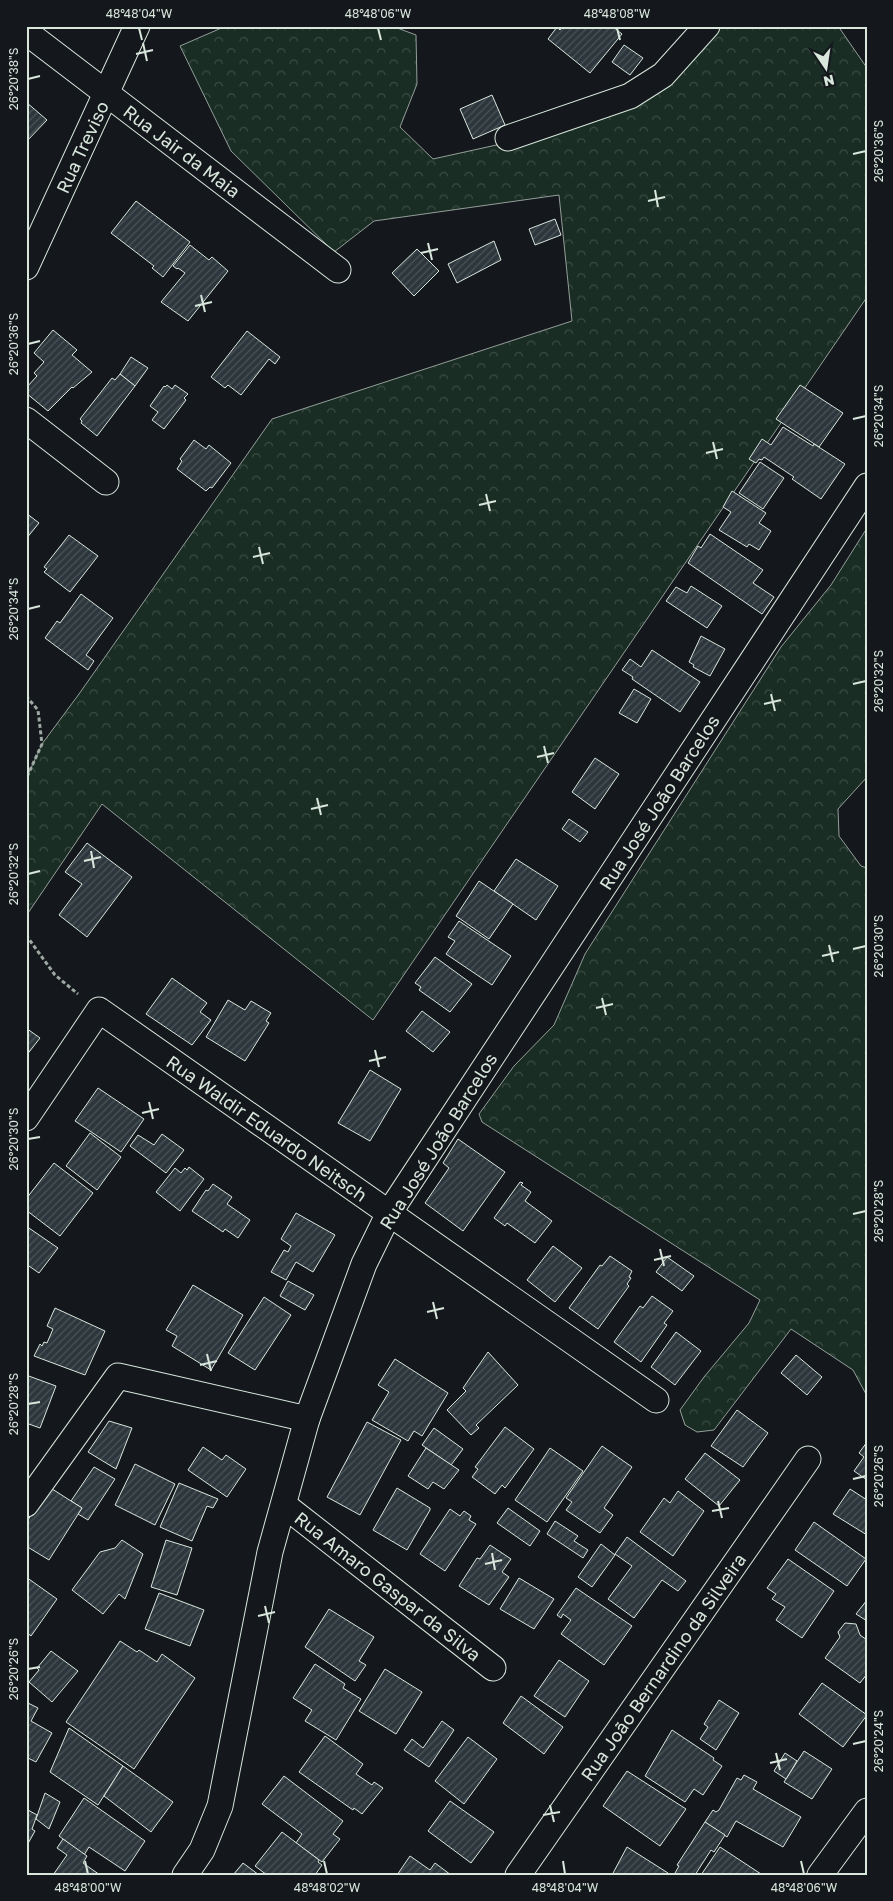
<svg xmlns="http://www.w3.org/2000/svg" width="893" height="1901" viewBox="0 0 893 1901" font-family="'Golos Text',sans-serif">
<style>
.forest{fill:url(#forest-crowns);stroke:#939e99}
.building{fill:url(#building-hatch);stroke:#d8e6dc}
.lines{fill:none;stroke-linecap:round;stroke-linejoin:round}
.minor-casing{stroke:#d8e6dc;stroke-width:27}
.path{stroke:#9da8a2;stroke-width:3;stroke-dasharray:4 2.5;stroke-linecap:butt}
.minor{stroke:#14181c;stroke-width:25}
.ticks{fill:none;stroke:#d8e6dc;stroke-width:2}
.labels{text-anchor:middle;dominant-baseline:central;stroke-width:4;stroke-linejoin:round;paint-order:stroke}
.street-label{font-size:18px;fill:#d8e6dc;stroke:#14181c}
.neatline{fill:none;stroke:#d8e6dc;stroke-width:2}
.ticks-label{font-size:12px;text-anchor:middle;fill:#d8e6dc}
</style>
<defs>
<pattern id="forest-crowns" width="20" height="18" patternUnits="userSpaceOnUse" patternTransform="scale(1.25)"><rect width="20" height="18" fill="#1a2d24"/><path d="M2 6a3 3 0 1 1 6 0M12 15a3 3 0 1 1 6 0" fill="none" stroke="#3b4b43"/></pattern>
<pattern id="building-hatch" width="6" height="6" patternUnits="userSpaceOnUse" patternTransform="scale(1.25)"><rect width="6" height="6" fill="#2c363c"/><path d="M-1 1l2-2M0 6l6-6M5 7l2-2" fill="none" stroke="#4a5358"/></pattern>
</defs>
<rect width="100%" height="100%" fill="#14181c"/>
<g class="forest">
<polygon points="226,26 392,26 416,35 417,84 400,127 433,159 510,142 637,101 715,26 838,26 867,68 867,297 373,1020 102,804 26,916 26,779 42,744 79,694 272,419 572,321 559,195 374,221 334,252 231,151 180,46"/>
<polygon points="867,528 867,777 838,809 839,836 861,866 867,868 867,1396 853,1370 791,1329 714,1430 697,1432 685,1425 680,1410 704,1377 749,1323 760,1300 482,1122 479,1114 514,1066 554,1025 585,954 781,647 831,585"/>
</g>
<g class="building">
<polygon points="563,26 612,26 622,34 590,73 548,39 557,27 560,30"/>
<polygon points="624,45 643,58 630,75 612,62"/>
<polygon points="492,95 505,125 473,139 460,109"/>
<polygon points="26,102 47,120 26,142"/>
<polygon points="136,201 190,242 163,277 152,268 154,266 111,233"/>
<polygon points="555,219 561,235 535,245 529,229"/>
<polygon points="494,241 501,260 457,283 448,264"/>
<polygon points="190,245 209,260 212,257 228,271 188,321 161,302 185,273 178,268 177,269 173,266"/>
<polygon points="417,249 439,271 414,296 392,273"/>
<polygon points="53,330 77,350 72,355 92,372 73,388 72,387 48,411 26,393 26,388 37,376 34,373 44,362 34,353"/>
<polygon points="247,331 280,357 275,364 269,359 241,395 228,385 225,388 211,377"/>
<polygon points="131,357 148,368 135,386 120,374"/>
<polygon points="120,374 135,386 97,436 81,423 82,421 80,419 112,378 115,380"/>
<polygon points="167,385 172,389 175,385 188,394 184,398 186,400 164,429 152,420 158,412 150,406 164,386 165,387"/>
<polygon points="800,385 843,413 819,447 776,419"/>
<polygon points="783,427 813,446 814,444 845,464 821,499 792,479 794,477 764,457 762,460 759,459 756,463 749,459 762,439 771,445"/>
<polygon points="194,440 206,449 209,445 231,463 212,488 210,487 206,491 177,469 182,461 180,459"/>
<polygon points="760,462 784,478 763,509 739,493"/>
<polygon points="732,491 766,513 759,523 771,531 759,550 749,544 747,547 719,530 731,512 723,507"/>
<polygon points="26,513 39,523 26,539"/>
<polygon points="710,534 763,570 753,583 774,597 762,614 688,563 698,546 701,548"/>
<polygon points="69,535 98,556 70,592 44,572 47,569 44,567"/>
<polygon points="691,586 722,606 707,628 666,601 676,587 687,593"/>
<polygon points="81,594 113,618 86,655 94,661 88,670 45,638 57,621 60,623"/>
<polygon points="701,636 725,649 710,676 693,667 694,665 689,662"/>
<polygon points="652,650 700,682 680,712 632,679 633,677 622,670 630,659 641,667"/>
<polygon points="634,689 651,699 637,723 619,713"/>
<polygon points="595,758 619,774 595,809 572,792"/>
<polygon points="569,819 588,832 580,842 562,829"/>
<polygon points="87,843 132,877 87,937 59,915 82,884 65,872"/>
<polygon points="516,859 558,886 536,920 494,891"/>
<polygon points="479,881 513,904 489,939 456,916"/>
<polygon points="459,921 511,956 492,985 446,954 455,941 448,937"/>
<polygon points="435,957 472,984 450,1012 419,990 421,987 415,983"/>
<polygon points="172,978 207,1003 200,1012 211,1020 192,1045 146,1014"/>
<polygon points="228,1000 245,1010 251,1001 271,1013 266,1021 269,1023 245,1061 206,1037"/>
<polygon points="422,1011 450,1032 433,1052 406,1031"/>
<polygon points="26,1028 40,1038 26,1056"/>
<polygon points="370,1070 401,1089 370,1141 338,1123"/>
<polygon points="98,1088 144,1119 121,1152 75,1121"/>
<polygon points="90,1133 121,1157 97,1190 66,1166"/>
<polygon points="162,1134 184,1150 166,1173 130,1146 138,1135 154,1145"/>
<polygon points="458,1139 505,1172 463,1231 425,1203 449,1168 443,1163"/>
<polygon points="54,1163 93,1193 60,1236 26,1210 26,1199"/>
<polygon points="189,1167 204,1179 180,1211 156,1192 175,1168 181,1173 185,1168 187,1170"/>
<polygon points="520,1182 523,1183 521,1185 531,1192 525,1201 552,1221 535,1243 507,1223 505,1226 494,1218"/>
<polygon points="213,1184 232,1197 227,1204 250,1220 238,1238 225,1229 223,1232 192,1211 206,1190 208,1191"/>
<polygon points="296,1213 335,1235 313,1272 296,1262 286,1280 271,1272 284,1250 288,1252 291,1246 281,1239"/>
<polygon points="26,1226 58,1248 39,1273 26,1264"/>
<polygon points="553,1246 582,1268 555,1302 527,1280"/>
<polygon points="610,1256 632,1271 629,1277 631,1278 627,1284 629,1286 598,1329 569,1308 600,1265 602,1266"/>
<polygon points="667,1257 694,1276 682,1291 656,1272"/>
<polygon points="288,1281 314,1295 305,1310 280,1296"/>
<polygon points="193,1285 243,1315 211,1370 172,1346 177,1336 166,1330"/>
<polygon points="652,1296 673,1311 664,1323 667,1325 641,1362 614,1342 640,1306 643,1308"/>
<polygon points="264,1297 291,1315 255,1370 228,1353"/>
<polygon points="55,1308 105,1331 85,1375 34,1356 40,1344 42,1346 44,1342 47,1343 53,1329 47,1326"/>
<polygon points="676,1332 701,1351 675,1385 651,1367"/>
<polygon points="488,1352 518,1385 476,1425 479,1428 471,1435 447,1410 466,1391 463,1388"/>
<polygon points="796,1355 822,1377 807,1395 781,1373"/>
<polygon points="395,1359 448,1393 422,1436 414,1431 408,1441 372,1420 389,1392 378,1385"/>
<polygon points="26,1375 56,1386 40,1428 26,1423"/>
<polygon points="737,1410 768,1433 743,1467 711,1446"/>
<polygon points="109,1421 132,1428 116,1469 88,1452"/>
<polygon points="367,1422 401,1440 360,1515 327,1497"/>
<polygon points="505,1427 534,1449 505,1488 502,1485 495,1494 472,1477 478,1469 475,1467"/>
<polygon points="434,1428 463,1449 451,1465 422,1445"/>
<polygon points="867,1442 867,1480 854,1471 864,1457 859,1453"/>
<polygon points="602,1446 632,1467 604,1508 613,1515 600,1533 566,1510 572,1502 566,1498"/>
<polygon points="203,1447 222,1460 226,1455 246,1469 227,1497 188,1470"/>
<polygon points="426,1448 459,1470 444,1489 433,1482 428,1489 408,1476"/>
<polygon points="550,1448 583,1471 547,1522 515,1500"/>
<polygon points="705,1453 740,1480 719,1506 685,1479"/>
<polygon points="135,1464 175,1484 155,1525 115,1505"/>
<polygon points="94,1467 115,1479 88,1520 78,1514 82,1508 71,1501"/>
<polygon points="179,1483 218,1499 213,1508 207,1506 192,1541 160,1527"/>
<polygon points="49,1487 82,1508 49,1560 26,1546 26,1523"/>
<polygon points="397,1488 430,1508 430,1510 407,1550 373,1530"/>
<polygon points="850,1489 867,1500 867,1535 833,1514"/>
<polygon points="678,1491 704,1511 673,1556 640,1532 664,1498 670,1503"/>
<polygon points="508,1508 540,1531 530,1546 497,1523"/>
<polygon points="450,1509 460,1516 464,1511 471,1516 469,1520 476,1524 445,1571 420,1554"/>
<polygon points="555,1521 578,1536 574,1541 588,1550 583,1558 547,1534"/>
<polygon points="814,1522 866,1559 847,1586 795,1550"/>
<polygon points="627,1537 686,1581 678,1591 662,1580 634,1618 608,1599 632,1566 615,1554"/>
<polygon points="122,1540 143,1554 125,1599 119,1594 103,1614 72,1590 100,1552 115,1548"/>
<polygon points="166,1540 192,1548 177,1595 151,1587"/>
<polygon points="601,1544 615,1555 592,1587 578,1577"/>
<polygon points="490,1545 511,1559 502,1572 509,1577 489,1605 459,1586 477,1558 480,1559"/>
<polygon points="788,1559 834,1591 802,1638 776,1620 785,1607 772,1599 776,1594 767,1588"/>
<polygon points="26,1577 57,1599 31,1636 26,1632"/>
<polygon points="519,1578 554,1599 534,1629 500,1609"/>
<polygon points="576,1588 632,1626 604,1665 561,1634 571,1620 563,1614 561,1618 557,1615"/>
<polygon points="159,1593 204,1610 190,1646 145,1629"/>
<polygon points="867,1600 867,1621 856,1614"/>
<polygon points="329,1609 374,1637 359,1661 366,1665 355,1681 305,1647"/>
<polygon points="845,1623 856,1624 860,1635 867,1640 867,1674 860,1683 825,1658 840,1637 838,1632"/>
<polygon points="120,1641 137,1652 139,1650 157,1662 162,1654 195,1678 134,1769 66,1722"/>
<polygon points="51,1651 78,1671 52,1702 29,1682 39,1670 37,1668"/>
<polygon points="559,1660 589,1681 565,1717 534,1696"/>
<polygon points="315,1664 345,1684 343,1688 361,1699 336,1740 305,1721 312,1710 293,1698"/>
<polygon points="385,1669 422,1692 396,1734 359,1711"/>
<polygon points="822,1683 867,1715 843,1747 799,1714"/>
<polygon points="521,1696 563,1727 544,1754 503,1723"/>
<polygon points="719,1700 739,1713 716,1750 700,1739 708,1727 704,1724"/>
<polygon points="26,1702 38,1708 31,1721 52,1733 36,1762 26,1757"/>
<polygon points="442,1721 454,1730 429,1767 404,1750 412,1739 423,1748"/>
<polygon points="69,1728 123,1766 98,1805 50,1772"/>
<polygon points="672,1730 714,1758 713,1760 722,1766 703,1795 694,1789 685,1802 645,1776"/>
<polygon points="325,1736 363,1764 356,1774 372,1785 374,1782 383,1788 362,1814 354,1808 353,1810 299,1772"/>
<polygon points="468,1737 497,1759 464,1804 435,1781"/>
<polygon points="804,1751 832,1769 812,1799 784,1782"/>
<polygon points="785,1753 797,1761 786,1779 774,1771"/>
<polygon points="123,1766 173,1802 151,1832 104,1796"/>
<polygon points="627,1771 686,1809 660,1846 603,1806"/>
<polygon points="744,1775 757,1782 753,1789 801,1817 783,1847 736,1821 727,1837 705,1822 713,1810 716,1812 719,1810 737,1778 741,1780"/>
<polygon points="284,1776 343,1821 333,1834 340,1839 322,1862 296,1843 302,1834 262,1804"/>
<polygon points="45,1793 60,1802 49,1829 36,1819"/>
<polygon points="84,1798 145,1841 125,1871 89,1847 84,1855 59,1836"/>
<polygon points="450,1801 494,1832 471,1863 428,1831"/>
<polygon points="28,1810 37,1815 32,1829 35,1831 26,1847 26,1813"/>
<polygon points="705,1822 725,1835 714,1852 711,1850 695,1875 678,1875 675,1873 679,1866 677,1865"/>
<polygon points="282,1832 319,1860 318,1862 322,1865 315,1875 267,1875 255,1866"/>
<polygon points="63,1839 87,1856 83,1863 100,1875 53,1875 67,1855 57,1848"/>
<polygon points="627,1847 668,1873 666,1875 612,1875"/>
<polygon points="720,1847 761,1874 761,1875 701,1875"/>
<polygon points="410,1856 430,1870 435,1863 451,1875 397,1875"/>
<polygon points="243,1863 259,1875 233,1875"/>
</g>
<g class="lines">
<g class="minor-casing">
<g id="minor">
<polyline points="26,32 338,270"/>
<polyline points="508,138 630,96 663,75 707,26"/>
<polyline points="26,267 137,26"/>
<polyline points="26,420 106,482"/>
<polyline points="26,1118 99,1010 656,1400"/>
<polyline points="26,1504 118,1376 307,1419"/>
<polyline points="284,1505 493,1668"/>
<polyline points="185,1875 202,1850 220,1806 270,1552 307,1419 364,1264 389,1213 867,486"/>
<polyline points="518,1875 808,1459"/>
<polyline points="820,1875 867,1811"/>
</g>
</g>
<g class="path">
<polyline points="26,696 38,710 42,744 26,779"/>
<polyline points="26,935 55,975 78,994"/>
</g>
<use href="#minor" class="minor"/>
</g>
<path class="ticks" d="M 139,28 L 142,40M 378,28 L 381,40M 617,28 L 620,40M 143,43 L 147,61M 136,54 L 153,50M 28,79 L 40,76M 853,154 L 866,151M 655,190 L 658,207M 648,201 L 665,197M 428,243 L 432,260M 421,253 L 438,249M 201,295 L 205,312M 195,306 L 212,302M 28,344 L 40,341M 853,419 L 866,416M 713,442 L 717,459M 706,453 L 723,449M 486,494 L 490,511M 479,505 L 496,501M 259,547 L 263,564M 253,557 L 270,553M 28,609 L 40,606M 853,684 L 866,681M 771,694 L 775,711M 764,704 L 781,700M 544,746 L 548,763M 537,757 L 554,753M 317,798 L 321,815M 311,809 L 328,805M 91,851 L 94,868M 84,861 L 101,857M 28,874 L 40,871M 829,945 L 833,962M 853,949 L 866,946M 822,956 L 839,952M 602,998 L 606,1015M 596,1008 L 613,1004M 375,1050 L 379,1067M 369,1061 L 386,1057M 149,1102 L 153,1119M 142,1113 L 159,1109M 28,1139 L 40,1137M 853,1214 L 866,1211M 660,1249 L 664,1266M 654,1260 L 671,1256M 433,1302 L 437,1319M 427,1312 L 444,1308M 207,1354 L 211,1371M 200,1365 L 217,1361M 28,1404 L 40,1402M 853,1479 L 866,1476M 718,1501 L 722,1518M 712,1511 L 729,1508M 492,1553 L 495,1570M 485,1564 L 502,1560M 265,1606 L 269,1623M 258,1616 L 275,1612M 28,1669 L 40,1667M 853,1744 L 866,1741M 776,1753 L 780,1770M 770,1763 L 787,1759M 550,1805 L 554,1822M 543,1815 L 560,1812M 85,1861 L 88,1874M 324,1861 L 327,1874M 563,1861 L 565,1874M 801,1861 L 804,1874"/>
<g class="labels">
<g class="street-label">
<text transform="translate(82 147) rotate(-65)">Rua Treviso</text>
<text transform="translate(182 151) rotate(37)">Rua Jair da Maia</text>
<text transform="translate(659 802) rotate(-57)">Rua José João Barcelos</text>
<text transform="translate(267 1128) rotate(35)">Rua Waldir Eduardo Neitsch</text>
<text transform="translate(438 1141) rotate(-58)">Rua José João Barcelos</text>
<text transform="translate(388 1586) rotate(38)">Rua Amaro Gaspar da Silva</text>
<text transform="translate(663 1667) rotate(-55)">Rua João Bernardino da Silveira</text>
</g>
</g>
<rect width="893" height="1901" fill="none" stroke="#14181c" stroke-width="55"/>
<g transform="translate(826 68) rotate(167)" stroke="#14181c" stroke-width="4" paint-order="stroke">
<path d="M0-4L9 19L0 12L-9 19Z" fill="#d8e6dc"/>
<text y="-8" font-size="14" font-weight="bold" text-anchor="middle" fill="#d8e6dc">N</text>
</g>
<rect x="28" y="28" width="838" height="1846" class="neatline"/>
<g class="ticks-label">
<text x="139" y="18">48°48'04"W</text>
<text x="378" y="18">48°48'06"W</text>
<text x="617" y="18">48°48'08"W</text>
<text transform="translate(14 79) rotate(-90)" y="4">26°20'38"S</text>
<text transform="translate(879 151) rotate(-90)" y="4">26°20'36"S</text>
<text transform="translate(14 344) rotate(-90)" y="4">26°20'36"S</text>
<text transform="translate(879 416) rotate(-90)" y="4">26°20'34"S</text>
<text transform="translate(14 609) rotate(-90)" y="4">26°20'34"S</text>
<text transform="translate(879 681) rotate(-90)" y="4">26°20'32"S</text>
<text transform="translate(14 874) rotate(-90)" y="4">26°20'32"S</text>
<text transform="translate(879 946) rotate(-90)" y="4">26°20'30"S</text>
<text transform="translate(14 1139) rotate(-90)" y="4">26°20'30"S</text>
<text transform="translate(879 1211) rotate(-90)" y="4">26°20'28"S</text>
<text transform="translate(14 1404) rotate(-90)" y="4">26°20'28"S</text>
<text transform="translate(879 1476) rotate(-90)" y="4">26°20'26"S</text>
<text transform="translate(14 1669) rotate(-90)" y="4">26°20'26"S</text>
<text transform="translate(879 1741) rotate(-90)" y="4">26°20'24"S</text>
<text x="88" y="1892">48°48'00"W</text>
<text x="327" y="1892">48°48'02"W</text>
<text x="565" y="1892">48°48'04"W</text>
<text x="804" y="1892">48°48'06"W</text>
</g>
</svg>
